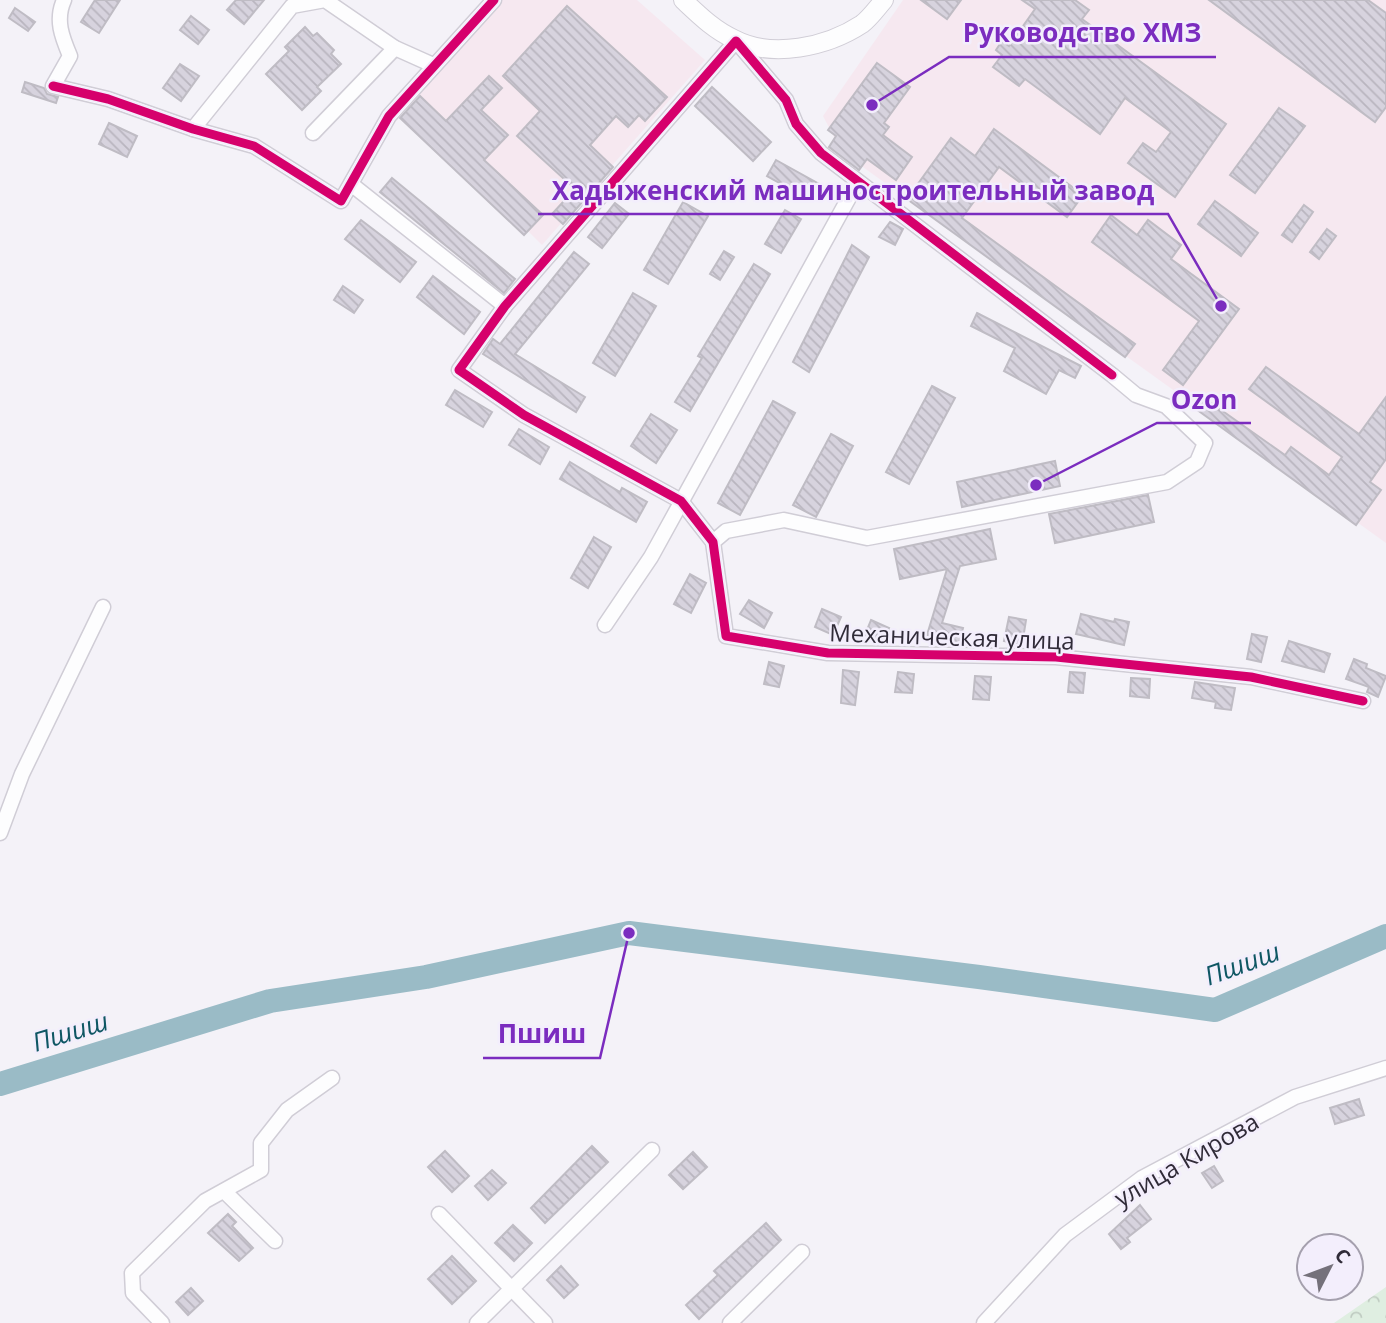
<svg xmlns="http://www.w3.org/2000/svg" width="1386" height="1323" viewBox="0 0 1386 1323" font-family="'Open Sans',sans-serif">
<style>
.industrial{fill:#f6e8f0}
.forest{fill:url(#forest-crowns)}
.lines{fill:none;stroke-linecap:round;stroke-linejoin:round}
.river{stroke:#9abbc6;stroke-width:24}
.building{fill:url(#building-back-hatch);stroke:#bfbcc4;stroke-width:2}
.minor-casing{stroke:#d0cdd6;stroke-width:17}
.major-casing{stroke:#d0cdd6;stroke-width:20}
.minor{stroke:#fdfdfe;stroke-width:14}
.major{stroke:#fdfdfe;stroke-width:18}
.cycleway-casing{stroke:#f3eefc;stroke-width:13}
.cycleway{stroke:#d6006c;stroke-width:9}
.labels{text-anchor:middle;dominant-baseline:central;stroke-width:5;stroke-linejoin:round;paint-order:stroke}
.street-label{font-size:24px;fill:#302b38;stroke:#f3eefc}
.water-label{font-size:26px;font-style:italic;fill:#0e5663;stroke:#f3eefc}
.leader{fill:none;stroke:#7b2cbf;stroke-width:2.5}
.callout-dot{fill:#7b2cbf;stroke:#f3eefc;stroke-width:2.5}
.callout-label{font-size:26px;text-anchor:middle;font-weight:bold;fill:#7b2cbf;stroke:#f3eefc;stroke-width:5;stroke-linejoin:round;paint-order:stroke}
</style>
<defs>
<pattern id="forest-crowns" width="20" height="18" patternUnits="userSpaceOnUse" patternTransform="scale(1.75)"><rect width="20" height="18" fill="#dfeee1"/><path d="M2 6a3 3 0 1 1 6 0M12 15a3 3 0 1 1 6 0" fill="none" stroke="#c0ccc2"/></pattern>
<pattern id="building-back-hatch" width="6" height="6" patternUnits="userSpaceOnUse" patternTransform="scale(1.75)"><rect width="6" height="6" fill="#d7d3de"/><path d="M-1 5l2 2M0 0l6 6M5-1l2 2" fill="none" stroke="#b9b5bf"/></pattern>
</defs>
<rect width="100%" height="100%" fill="#f4f2f8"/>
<g class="industrial">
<polygon points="499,0 637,0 705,60 542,245 402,106"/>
<polygon points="903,0 1386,0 1386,543 842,152 823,116"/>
</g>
<polygon class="forest" points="1386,1287 1386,1323 1334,1323"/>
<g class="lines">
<polyline class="river" points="0,1084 270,1001 426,977 629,933 979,977 1215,1010 1386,936"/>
</g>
<g class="building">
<polygon points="95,0 120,0 99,33 81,22"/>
<polygon points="236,0 264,0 244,24 227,10"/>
<polygon points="921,0 961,0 947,19"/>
<polygon points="1022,0 1075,0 1089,10 1082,19 1226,124 1175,197 1128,163 1143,143 1156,152 1171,132 1125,98 1100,134 1025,79 1019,86 993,67 1002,55 996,50 1002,41 1009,46 1035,9"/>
<polygon points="1209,0 1368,0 1386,13 1386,107 1375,122"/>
<polygon points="567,6 667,97 645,121 639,115 628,127 616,116 590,145 613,167 563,224 552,214 575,189 517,136 540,111 503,76"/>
<polygon points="15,8 35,22 28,31 9,18"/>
<polygon points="191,16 209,30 198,44 180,30"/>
<polygon points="305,27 313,36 317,33 334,50 331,54 341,64 317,87 321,91 302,110 266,74 289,51 285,47"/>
<polygon points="877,63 910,87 884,123 889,127 883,135 912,157 896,180 867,159 859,170 829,147 836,136 828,130"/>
<polygon points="180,64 199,76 181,101 163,88"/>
<polygon points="489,76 502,88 481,110 508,135 484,160 543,215 524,235 400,118 420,96 446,121"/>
<polygon points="25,82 44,88 47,94 58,97 56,103 22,92"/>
<polygon points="712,87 771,142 753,161 695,106"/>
<polygon points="1279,108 1305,126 1255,193 1230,175"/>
<polygon points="109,123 137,136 127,157 99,144"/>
<polygon points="994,129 1083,195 1067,217 999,167 962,218 1135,344 1125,357 907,199 951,138 975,156"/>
<polygon points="776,160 819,184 810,200 767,176"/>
<polygon points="392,178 515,279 504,293 380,192"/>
<polygon points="1215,201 1258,233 1241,256 1198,224"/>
<polygon points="683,202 708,216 668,284 644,270"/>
<polygon points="615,203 629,214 602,248 588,237"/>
<polygon points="1304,205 1313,212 1292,242 1282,235"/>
<polygon points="785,210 801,219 781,253 765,244"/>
<polygon points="1111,215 1137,235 1148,220 1181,245 1171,259 1239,309 1183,385 1163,370 1199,321 1092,242"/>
<polygon points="361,220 416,262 400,282 345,239"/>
<polygon points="890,222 903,229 895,245 879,237"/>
<polygon points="1327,229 1336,236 1319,259 1310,252"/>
<polygon points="852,245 869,257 809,372 793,362"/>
<polygon points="724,251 734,257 720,280 710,274"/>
<polygon points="574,252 589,264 515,354 585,397 576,412 483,354 493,339 500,344"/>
<polygon points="754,264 770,274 690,411 675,402 702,358 698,356"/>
<polygon points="433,276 480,312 464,334 417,297"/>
<polygon points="343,286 363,300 354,313 334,300"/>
<polygon points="633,293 656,306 615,376 593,363"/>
<polygon points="977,313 1081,366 1075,378 1059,370 1046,394 1004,371 1015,348 971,326"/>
<polygon points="1266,367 1359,434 1386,397 1386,459 1370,482 1381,490 1356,525 1196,409 1204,398 1285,455 1291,447 1329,475 1342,457 1249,389"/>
<polygon points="932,386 955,398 909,484 886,472"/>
<polygon points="455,390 492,412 483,427 446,405"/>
<polygon points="773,401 795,413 740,515 718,503"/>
<polygon points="651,414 677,430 656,463 631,446"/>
<polygon points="519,429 549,447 540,464 509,445"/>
<polygon points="831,434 853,446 816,517 793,505"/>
<polygon points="1055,461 1060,486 962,507 957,482"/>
<polygon points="570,462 620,492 622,488 647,502 636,522 560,479"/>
<polygon points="1148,495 1154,522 1055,543 1049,514"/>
<polygon points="990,529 996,559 960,566 942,623 963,628 959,643 927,635 947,569 900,579 894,549"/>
<polygon points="594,537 611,547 588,588 571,578"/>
<polygon points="690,574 706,583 691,613 674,604"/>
<polygon points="749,600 772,613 764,628 740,614"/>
<polygon points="822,609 841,617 833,635 815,627"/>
<polygon points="1081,614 1114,622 1115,619 1129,622 1124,645 1076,634"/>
<polygon points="1009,617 1026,620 1022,645 1004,641"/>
<polygon points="871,620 889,628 883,642 865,635"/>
<polygon points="1252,634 1267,637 1261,662 1247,659"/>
<polygon points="1289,641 1330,654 1324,672 1282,661"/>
<polygon points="1354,659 1367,664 1366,668 1386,676 1378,697 1367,692 1369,687 1346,679"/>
<polygon points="769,662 784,666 779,687 764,684"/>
<polygon points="843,670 859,672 855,705 841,703"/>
<polygon points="898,672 914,674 912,693 895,692"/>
<polygon points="1070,672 1085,673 1083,693 1068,692"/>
<polygon points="975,676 991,677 989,700 973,699"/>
<polygon points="1131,678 1150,679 1149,698 1130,696"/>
<polygon points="1195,682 1235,688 1231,710 1215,708 1216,702 1192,698"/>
<polygon points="1359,1099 1364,1115 1335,1124 1330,1108"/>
<polygon points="592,1146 608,1162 545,1223 531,1208"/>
<polygon points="445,1151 469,1176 452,1192 428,1167"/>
<polygon points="693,1152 707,1167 683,1189 669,1175"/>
<polygon points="1214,1166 1223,1181 1212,1188 1202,1173"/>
<polygon points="492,1170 506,1183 488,1200 475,1186"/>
<polygon points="1140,1205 1151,1219 1127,1238 1130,1242 1121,1249 1109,1234"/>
<polygon points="228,1214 236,1222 232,1226 253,1248 239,1261 208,1233"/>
<polygon points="766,1223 781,1240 699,1319 686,1305 718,1275 714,1271"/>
<polygon points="513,1225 532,1243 514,1261 495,1243"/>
<polygon points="452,1256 476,1281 452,1304 428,1279"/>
<polygon points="561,1266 578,1285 564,1298 547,1280"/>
<polygon points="191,1288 203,1301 188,1315 176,1302"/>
</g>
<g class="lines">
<g class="minor-casing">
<g id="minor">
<path d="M 64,0 C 55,20 62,37 70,56 L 53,86 L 108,99 L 193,129 L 254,146 L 341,201 L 389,116 L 494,0"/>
<polyline points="193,129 292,6 325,0 395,48 433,65"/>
<polyline points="313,133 395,48"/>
<polyline points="351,184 505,306"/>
<polyline points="713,542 726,531 784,520 867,538 1167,482 1197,462 1205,443 1166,406 1136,395 1112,375 821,153 796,124 786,100 736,41 505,306 459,370 524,415 681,501 713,542 726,636 828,653 1056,657 1251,677 1363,701"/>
<polyline points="605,625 651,557 857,183"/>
<polyline points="0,833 22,774 103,607"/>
<polyline points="224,1191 275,1241"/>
<polyline points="439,1214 545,1323"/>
<polyline points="162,1323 133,1293 132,1273 205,1201 261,1170 261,1143 287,1110 332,1078"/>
<polyline points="477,1323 652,1150"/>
<polyline points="730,1323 802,1252"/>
<polyline points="984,1323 1065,1235 1142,1178 1295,1097 1386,1068"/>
</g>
</g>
<g class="major-casing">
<path id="major" d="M 683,0 C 699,15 714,30 734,39 C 772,59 827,47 862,24 C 870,18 877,8 884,0"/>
</g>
<use href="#minor" class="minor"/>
<use href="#major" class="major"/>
<g class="cycleway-casing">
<g id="cycleway">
<polyline points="53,86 108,99 193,129 254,146 341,201 389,116 494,0"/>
<polyline points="1112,375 821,153 796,124 786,100 736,41 505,306 459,370 524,415 681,501 713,542 726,636 828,653 1056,657 1251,677 1363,701"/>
</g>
</g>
<use href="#cycleway" class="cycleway"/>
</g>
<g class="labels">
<g class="street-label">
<text transform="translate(952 636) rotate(2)">Механическая улица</text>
<text transform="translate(1186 1159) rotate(-30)">улица Кирова</text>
</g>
<g class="water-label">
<text transform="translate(1242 963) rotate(-20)">Пшиш</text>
<text transform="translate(70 1031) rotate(-17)">Пшиш</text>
</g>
</g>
<path class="leader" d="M872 105L949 57H1216M1221 306L1168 214H538M1036 485L1157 423H1251M629 933L600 1058H483"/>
<g class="callout-dot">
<circle cx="872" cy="105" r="7"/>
<circle cx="1221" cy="306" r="7"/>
<circle cx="1036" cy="485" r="7"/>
<circle cx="629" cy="933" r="7"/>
</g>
<g class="callout-label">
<text x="1082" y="42">Руководство ХМЗ</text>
<text x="853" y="200">Хадыженский машиностроительный завод</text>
<text x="1204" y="409">Ozon</text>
<text x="542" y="1043">Пшиш</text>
</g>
<g transform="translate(1330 1267) rotate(48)"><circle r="33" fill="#f3eefc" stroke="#a5a0ae" stroke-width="2"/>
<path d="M0-5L12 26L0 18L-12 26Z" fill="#75717b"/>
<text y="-10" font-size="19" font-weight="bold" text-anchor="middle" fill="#302b38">С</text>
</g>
</svg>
